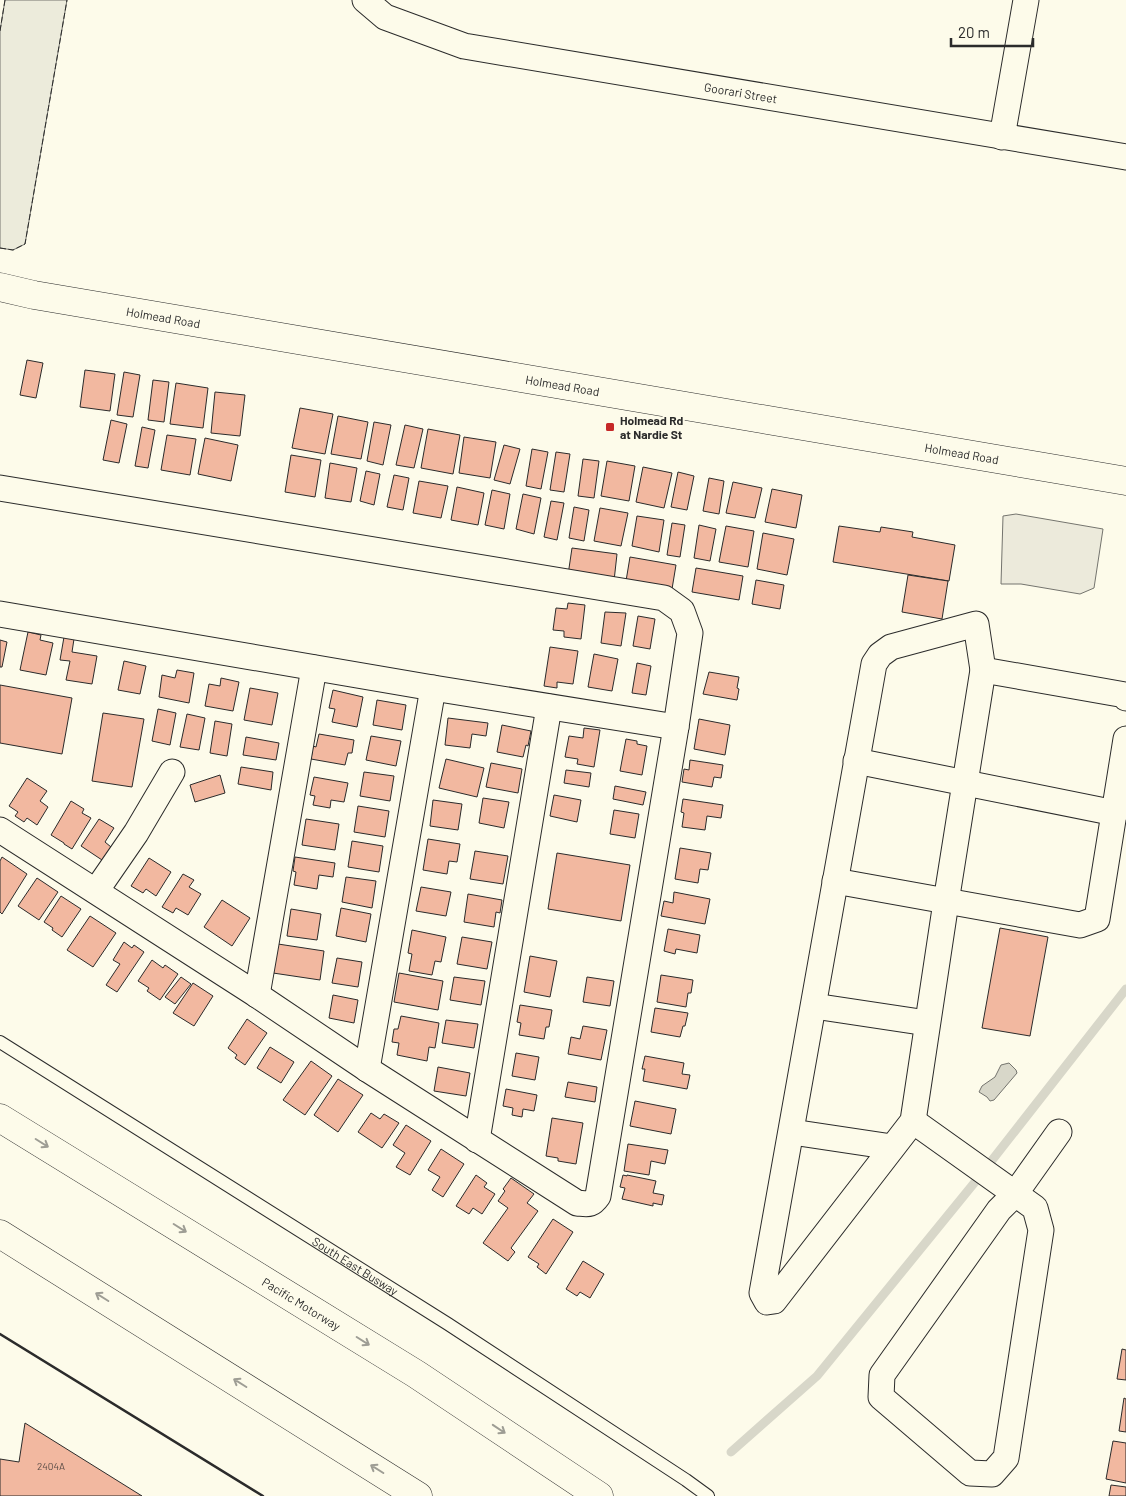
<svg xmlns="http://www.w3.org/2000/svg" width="1126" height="1496" viewBox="0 0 1126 1496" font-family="Barlow,sans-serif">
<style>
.green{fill:#ecebdb;stroke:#74746e}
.parking{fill:#eceadb;stroke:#74746e}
.water{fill:#d8d7c9;stroke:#74746e}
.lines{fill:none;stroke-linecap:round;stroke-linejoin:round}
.stream{stroke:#d8d7c9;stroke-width:9}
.building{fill:#f2b8a0;stroke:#2b2b2b}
.service-casing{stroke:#2b2b2b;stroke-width:14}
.minor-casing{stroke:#2b2b2b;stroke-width:27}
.tertiary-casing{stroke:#2b2b2b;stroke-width:29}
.motorway-casing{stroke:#2b2b2b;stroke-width:29}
.service{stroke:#fdfbea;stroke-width:12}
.minor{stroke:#fdfbea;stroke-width:25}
.tertiary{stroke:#fdfbea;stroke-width:28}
.motorway{stroke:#fdfbea;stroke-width:28}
.fence{stroke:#2b2b2b;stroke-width:1;stroke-dasharray:6 2.5;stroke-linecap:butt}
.wall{stroke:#2b2b2b;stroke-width:2.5}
.oneway{stroke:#9e9d94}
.poi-dot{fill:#c62828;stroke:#fdfbea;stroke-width:2}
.labels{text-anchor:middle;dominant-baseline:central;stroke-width:4;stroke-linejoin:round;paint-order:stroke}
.number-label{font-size:10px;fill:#5d4e48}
.street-label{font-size:12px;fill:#2b2b2b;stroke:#fdfbea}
.poi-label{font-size:12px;font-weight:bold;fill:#2b2b2b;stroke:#fdfbea;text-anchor:start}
</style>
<rect width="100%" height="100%" fill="#fdfbea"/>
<polygon class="green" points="5,0 67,0 25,244 13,250 0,248 0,31"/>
<polygon class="parking" points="1016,514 1103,529 1094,588 1080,594 1021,584 1001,584 1003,516"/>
<polygon class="water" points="1009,1063 1016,1070 1017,1073 994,1100 990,1101 987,1097 979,1092 982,1086 995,1077 1001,1065"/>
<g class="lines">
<polyline class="stream" points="731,1452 817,1376 975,1182 1126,989"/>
</g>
<g class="building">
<polygon points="27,360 43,363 36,398 20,395"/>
<polygon points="85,370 115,374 110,411 80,407"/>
<polygon points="124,372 140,375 133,417 117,415"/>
<polygon points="153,380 169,382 164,422 148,420"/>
<polygon points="176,383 208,388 203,428 170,424"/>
<polygon points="215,392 245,395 240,436 211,433"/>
<polygon points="300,408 333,414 325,454 292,448"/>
<polygon points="338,416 368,422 361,459 331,454"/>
<polygon points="111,420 127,424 119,463 103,460"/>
<polygon points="374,422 391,425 383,465 367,461"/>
<polygon points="405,425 423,429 414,468 396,465"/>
<polygon points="142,427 155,430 148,468 135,466"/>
<polygon points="428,429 460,435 453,474 421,468"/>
<polygon points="167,435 196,439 190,475 161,470"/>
<polygon points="464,437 496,442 490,478 459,473"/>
<polygon points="205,438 238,445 231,481 198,474"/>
<polygon points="504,445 520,449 510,484 494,480"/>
<polygon points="532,449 548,452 541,489 526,486"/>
<polygon points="556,452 570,454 564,492 550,490"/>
<polygon points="291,455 321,460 315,497 285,492"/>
<polygon points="583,459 599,461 594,498 578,496"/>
<polygon points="607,461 635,466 629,501 601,496"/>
<polygon points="330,463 357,468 351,502 325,498"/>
<polygon points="643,467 672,473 664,508 636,502"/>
<polygon points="366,471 380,474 374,505 360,501"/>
<polygon points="678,472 694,476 687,510 671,507"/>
<polygon points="394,475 409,478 403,510 387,507"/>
<polygon points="709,478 724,481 719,514 703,511"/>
<polygon points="419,481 448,486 441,518 413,513"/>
<polygon points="733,482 762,488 755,518 726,513"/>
<polygon points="457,487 484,493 478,525 451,520"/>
<polygon points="772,489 802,495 796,528 765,522"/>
<polygon points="492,490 510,494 504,529 485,525"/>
<polygon points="523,494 541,498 534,534 516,529"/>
<polygon points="551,501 564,503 557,540 544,537"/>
<polygon points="574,507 589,510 584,541 569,538"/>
<polygon points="600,508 628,513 621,546 594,541"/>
<polygon points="637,516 664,520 659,552 632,546"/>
<polygon points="672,523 685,525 680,557 667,555"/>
<polygon points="699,525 716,529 710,561 694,558"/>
<polygon points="726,526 754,531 748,567 719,562"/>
<polygon points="839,526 880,532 881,527 913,532 912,537 955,545 949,581 833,562"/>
<polygon points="763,533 794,539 787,575 757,569"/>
<polygon points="572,548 617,554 614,581 568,575"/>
<polygon points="630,557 676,565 672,589 626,581"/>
<polygon points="696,568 743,576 739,600 692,592"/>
<polygon points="908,575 948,581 942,619 902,612"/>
<polygon points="756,580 784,585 780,609 752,604"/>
<polygon points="568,603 585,605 581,639 564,637 564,631 553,630 556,608 567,609"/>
<polygon points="605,612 626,613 621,646 601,643"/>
<polygon points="638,616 655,619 650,649 633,646"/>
<polygon points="28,632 41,635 40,640 53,643 46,675 20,670"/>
<polygon points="64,637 74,639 72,652 97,656 92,684 66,680 70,661 60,660"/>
<polygon points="0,640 7,642 2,667 0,667"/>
<polygon points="550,647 578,651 573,684 557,682 557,688 544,686"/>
<polygon points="594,654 618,659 612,691 588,687"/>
<polygon points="124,661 146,666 140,694 118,690"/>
<polygon points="637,663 651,666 646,695 632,693"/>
<polygon points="177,670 194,673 189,703 159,697 162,675 175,678"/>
<polygon points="709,672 739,677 737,688 739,689 737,700 703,694"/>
<polygon points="221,678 239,682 233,711 205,706 209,684 220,686"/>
<polygon points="0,685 72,698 62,754 0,743"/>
<polygon points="250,688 278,693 272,725 244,720"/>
<polygon points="333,690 363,697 357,727 332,722 335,709 329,708"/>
<polygon points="377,700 406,705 402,730 373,725"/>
<polygon points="158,709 176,713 170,745 152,741"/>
<polygon points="103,713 144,719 132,787 92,781"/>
<polygon points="187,714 205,718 199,750 180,747"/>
<polygon points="448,718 488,723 486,736 472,734 470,748 445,745"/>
<polygon points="699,719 730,725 725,755 694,749"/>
<polygon points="215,721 232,724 227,756 210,753"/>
<polygon points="502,725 531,731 528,746 526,745 523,757 497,752"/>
<polygon points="584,728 600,730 594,767 577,764 578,759 565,757 569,736 583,738"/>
<polygon points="319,734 354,740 352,753 348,753 345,765 311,759 313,746 316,747"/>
<polygon points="371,736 401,741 396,766 366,760"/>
<polygon points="246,737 279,743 276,760 243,755"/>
<polygon points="626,739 637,741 637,744 647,746 642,775 620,771"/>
<polygon points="446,759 484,768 477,797 439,788"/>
<polygon points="690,760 723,765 721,778 714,777 712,787 682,782 684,769 689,770"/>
<polygon points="491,763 522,769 518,793 486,787"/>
<polygon points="241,767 273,772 271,790 238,784"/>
<polygon points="566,770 591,773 589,787 564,783"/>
<polygon points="364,772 394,776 390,801 360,796"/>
<polygon points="220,775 225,793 195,802 190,785"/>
<polygon points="314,777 348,783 344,802 331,800 330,808 313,805 315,796 310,795"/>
<polygon points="27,778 47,791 40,801 48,807 37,825 27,818 24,822 15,816 18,812 9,806"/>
<polygon points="615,786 646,792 643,805 613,799"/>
<polygon points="554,795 581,800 577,822 550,816"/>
<polygon points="483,798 509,802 504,828 479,823"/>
<polygon points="683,799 723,805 721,818 707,816 705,830 682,827 684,813 681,812"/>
<polygon points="433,800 462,804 458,830 430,826"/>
<polygon points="71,801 84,809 82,813 91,818 72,849 64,844 64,843 51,835"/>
<polygon points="358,806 389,811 385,837 354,832"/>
<polygon points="614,810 639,814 635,838 610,834"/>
<polygon points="99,819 114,828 105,842 111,847 102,860 81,846"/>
<polygon points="306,819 339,824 335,850 302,845"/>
<polygon points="428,839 460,844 457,862 449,861 447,874 423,870"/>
<polygon points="352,841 383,846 379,872 348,867"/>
<polygon points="680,848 711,853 708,870 700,869 698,883 675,879"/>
<polygon points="475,851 508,856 503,884 470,879"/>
<polygon points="557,853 630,865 621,921 548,909"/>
<polygon points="2,857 27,874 2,914 0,912 0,861"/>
<polygon points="295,857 335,863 333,877 319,875 317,889 294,885 296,872 293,871"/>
<polygon points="149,858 171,872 156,896 146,889 143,893 131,886"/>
<polygon points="183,874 194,880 189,887 201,894 188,915 176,908 173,913 162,907"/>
<polygon points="346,877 376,881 372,908 342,902"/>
<polygon points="37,878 58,892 39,920 18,906"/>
<polygon points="421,887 451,892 446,916 416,911"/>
<polygon points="674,892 710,899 705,924 661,916 664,901 673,903"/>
<polygon points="468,894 502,900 500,913 496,912 494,927 464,922"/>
<polygon points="61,896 81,909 62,937 52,930 53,928 44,922"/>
<polygon points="222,900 250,918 232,946 204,927"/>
<polygon points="341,908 371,914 366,942 336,936"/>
<polygon points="291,909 321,914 317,940 287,936"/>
<polygon points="90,916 116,933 93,967 67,950"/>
<polygon points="1000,928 1048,937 1030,1036 982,1028"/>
<polygon points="668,929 700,935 697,953 676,949 675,954 664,951"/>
<polygon points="412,930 446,937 441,962 435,961 432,975 409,971 412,954 408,953"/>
<polygon points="462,937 492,942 487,969 457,964"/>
<polygon points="124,942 132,948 134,945 144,952 117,992 106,985 120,964 113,960"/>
<polygon points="278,944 324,951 320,980 273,973"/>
<polygon points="530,956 557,961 550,997 524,992"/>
<polygon points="337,958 362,962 358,987 332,983"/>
<polygon points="152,960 163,968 165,965 178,974 160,1000 147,991 149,988 138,981"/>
<polygon points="399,973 443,981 438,1010 394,1002"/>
<polygon points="661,975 693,980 691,993 688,993 686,1007 657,1002"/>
<polygon points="181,977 191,984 175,1004 165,997"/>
<polygon points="454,977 485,981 481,1005 450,1000"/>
<polygon points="587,977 614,981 610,1006 583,1002"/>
<polygon points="193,983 213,996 194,1026 173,1013"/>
<polygon points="333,995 358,1000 354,1023 329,1018"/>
<polygon points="520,1005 552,1010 549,1027 546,1027 544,1039 519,1035 521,1023 517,1022"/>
<polygon points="655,1008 688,1013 685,1026 683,1026 680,1037 651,1032"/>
<polygon points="401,1016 439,1023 435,1048 429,1047 427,1061 397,1055 399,1043 392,1042 394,1029 398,1029"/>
<polygon points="247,1019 267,1033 245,1065 235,1058 237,1055 228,1048"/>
<polygon points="446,1020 478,1024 474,1048 442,1043"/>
<polygon points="583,1026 607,1030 601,1060 568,1054 571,1037 580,1039"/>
<polygon points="270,1047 294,1062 281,1083 257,1068"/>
<polygon points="516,1053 539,1057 535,1080 512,1076"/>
<polygon points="645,1056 684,1063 682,1074 690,1075 687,1089 643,1081 645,1069 642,1069"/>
<polygon points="311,1061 332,1076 305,1115 283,1100"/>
<polygon points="438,1067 470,1073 466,1096 434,1091"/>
<polygon points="338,1079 363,1095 338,1132 314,1115"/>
<polygon points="568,1082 597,1087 595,1102 565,1097"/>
<polygon points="506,1089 537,1095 534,1111 523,1109 522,1117 512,1115 513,1108 503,1106"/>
<polygon points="635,1101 676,1109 671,1134 630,1126"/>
<polygon points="371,1113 380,1119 384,1114 399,1123 382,1148 358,1132"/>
<polygon points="552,1118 583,1123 576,1164 558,1161 558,1158 546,1156"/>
<polygon points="406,1125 431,1141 410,1175 396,1167 405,1153 393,1145"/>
<polygon points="628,1144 668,1150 665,1164 651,1161 649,1175 624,1171"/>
<polygon points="441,1149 464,1164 443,1197 432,1190 440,1177 428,1170"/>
<polygon points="476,1175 487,1183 484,1187 495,1194 482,1214 473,1208 469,1214 456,1206"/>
<polygon points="623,1175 627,1176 627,1175 656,1181 653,1193 664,1195 662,1205 653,1203 653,1206 622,1199 625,1188 620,1187"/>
<polygon points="511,1178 534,1194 527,1203 538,1211 511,1248 515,1252 508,1261 483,1243 508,1208 498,1201 505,1191 503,1189"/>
<polygon points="553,1219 573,1232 546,1274 537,1267 539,1264 528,1257"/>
<polygon points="583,1261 604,1274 590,1298 580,1292 577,1296 566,1289"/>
<polygon points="1122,1349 1126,1350 1126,1380 1117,1379"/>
<polygon points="1124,1398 1126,1399 1126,1432 1119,1431"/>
<polygon points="25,1423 142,1496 0,1496 0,1459 19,1462"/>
<polygon points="1113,1441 1126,1443 1126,1483 1106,1479"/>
<polygon points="1111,1485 1126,1487 1126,1496 1109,1496"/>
</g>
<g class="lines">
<g class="service-casing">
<g id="service">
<path id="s1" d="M 0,1042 L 448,1324 L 686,1480 L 708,1496"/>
</g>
</g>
<g class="minor-casing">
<g id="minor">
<path id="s2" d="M 365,0 L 385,17 L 464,46 L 1126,157"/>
<polyline points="1002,137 1026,0"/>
<path d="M 0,488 L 664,598 L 682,611 L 690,633 L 676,727 L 598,1196 C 591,1206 588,1204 577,1203 L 367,1069 L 257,995 L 0,830"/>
<polyline points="0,614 433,688 676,727"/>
<polygon points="976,624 983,670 946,902 913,1121 774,1301 767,1302 762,1293 874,664 880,655 891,647"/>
<polyline points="983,670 1125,695 1126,698"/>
<polyline points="856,761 1115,813"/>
<polyline points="835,881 1080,925 1097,919 1126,739"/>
<polyline points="96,891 136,833 172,772"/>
<polyline points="257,995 314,668"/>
<polyline points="814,1006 927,1023"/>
<polyline points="367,1069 433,688"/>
<polyline points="913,1121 1035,1208 1041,1230 1006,1458 992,1474 970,1473 881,1397 882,1375 999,1210 1015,1194 1059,1132"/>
<polyline points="792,1132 892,1147"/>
<polyline points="477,1140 549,707"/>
</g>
</g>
<g class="tertiary-casing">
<g id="tertiary">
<path id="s3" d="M 0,287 L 34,295 L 1126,481"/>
</g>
</g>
<g class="motorway-casing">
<g id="motorway">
<path id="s4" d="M 0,1118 L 416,1374 L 599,1496"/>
<polyline points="0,1234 418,1496"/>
</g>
</g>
<use href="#service" class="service"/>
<use href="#minor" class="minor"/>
<use href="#tertiary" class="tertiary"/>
<use href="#motorway" class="motorway"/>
<g class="fence">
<polyline points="0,31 5,0"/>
<polyline points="0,248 13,250 25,244 67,0"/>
</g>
<polyline class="wall" points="0,1334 263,1496"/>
</g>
<defs><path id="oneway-shaft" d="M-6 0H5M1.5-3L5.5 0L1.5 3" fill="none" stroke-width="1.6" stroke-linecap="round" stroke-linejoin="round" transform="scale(1.25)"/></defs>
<g class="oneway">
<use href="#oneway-shaft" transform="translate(42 1143) rotate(32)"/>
<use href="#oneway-shaft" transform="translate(180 1228) rotate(32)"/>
<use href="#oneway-shaft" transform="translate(102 1297) rotate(-148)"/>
<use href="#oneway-shaft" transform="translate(363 1341) rotate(32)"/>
<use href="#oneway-shaft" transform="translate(240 1383) rotate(-148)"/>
<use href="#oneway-shaft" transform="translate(499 1429) rotate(34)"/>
<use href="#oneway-shaft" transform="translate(377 1469) rotate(-148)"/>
</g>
<rect class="poi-dot" x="605" y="422" width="10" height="10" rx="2.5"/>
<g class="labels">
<g class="number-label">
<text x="51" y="1466">2404A</text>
</g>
<g class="street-label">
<text stroke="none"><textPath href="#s2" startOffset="391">Goorari Street</textPath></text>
<text stroke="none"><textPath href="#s3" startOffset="166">Holmead Road</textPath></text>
<text stroke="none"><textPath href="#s3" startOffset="571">Holmead Road</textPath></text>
<text stroke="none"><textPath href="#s3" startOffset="976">Holmead Road</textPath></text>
<text stroke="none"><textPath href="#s1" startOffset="420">South East Busway</textPath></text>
<text stroke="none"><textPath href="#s4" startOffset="354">Pacific Motorway</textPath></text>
</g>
<g class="poi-label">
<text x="620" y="420">Holmead Rd<tspan x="620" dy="14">at Nardie St</tspan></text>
</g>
</g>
<path d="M951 38v8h82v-8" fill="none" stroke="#2b2b2b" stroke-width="2.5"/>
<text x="958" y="38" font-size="15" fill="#2b2b2b" stroke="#fdfbea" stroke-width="4" paint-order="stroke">20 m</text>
</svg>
